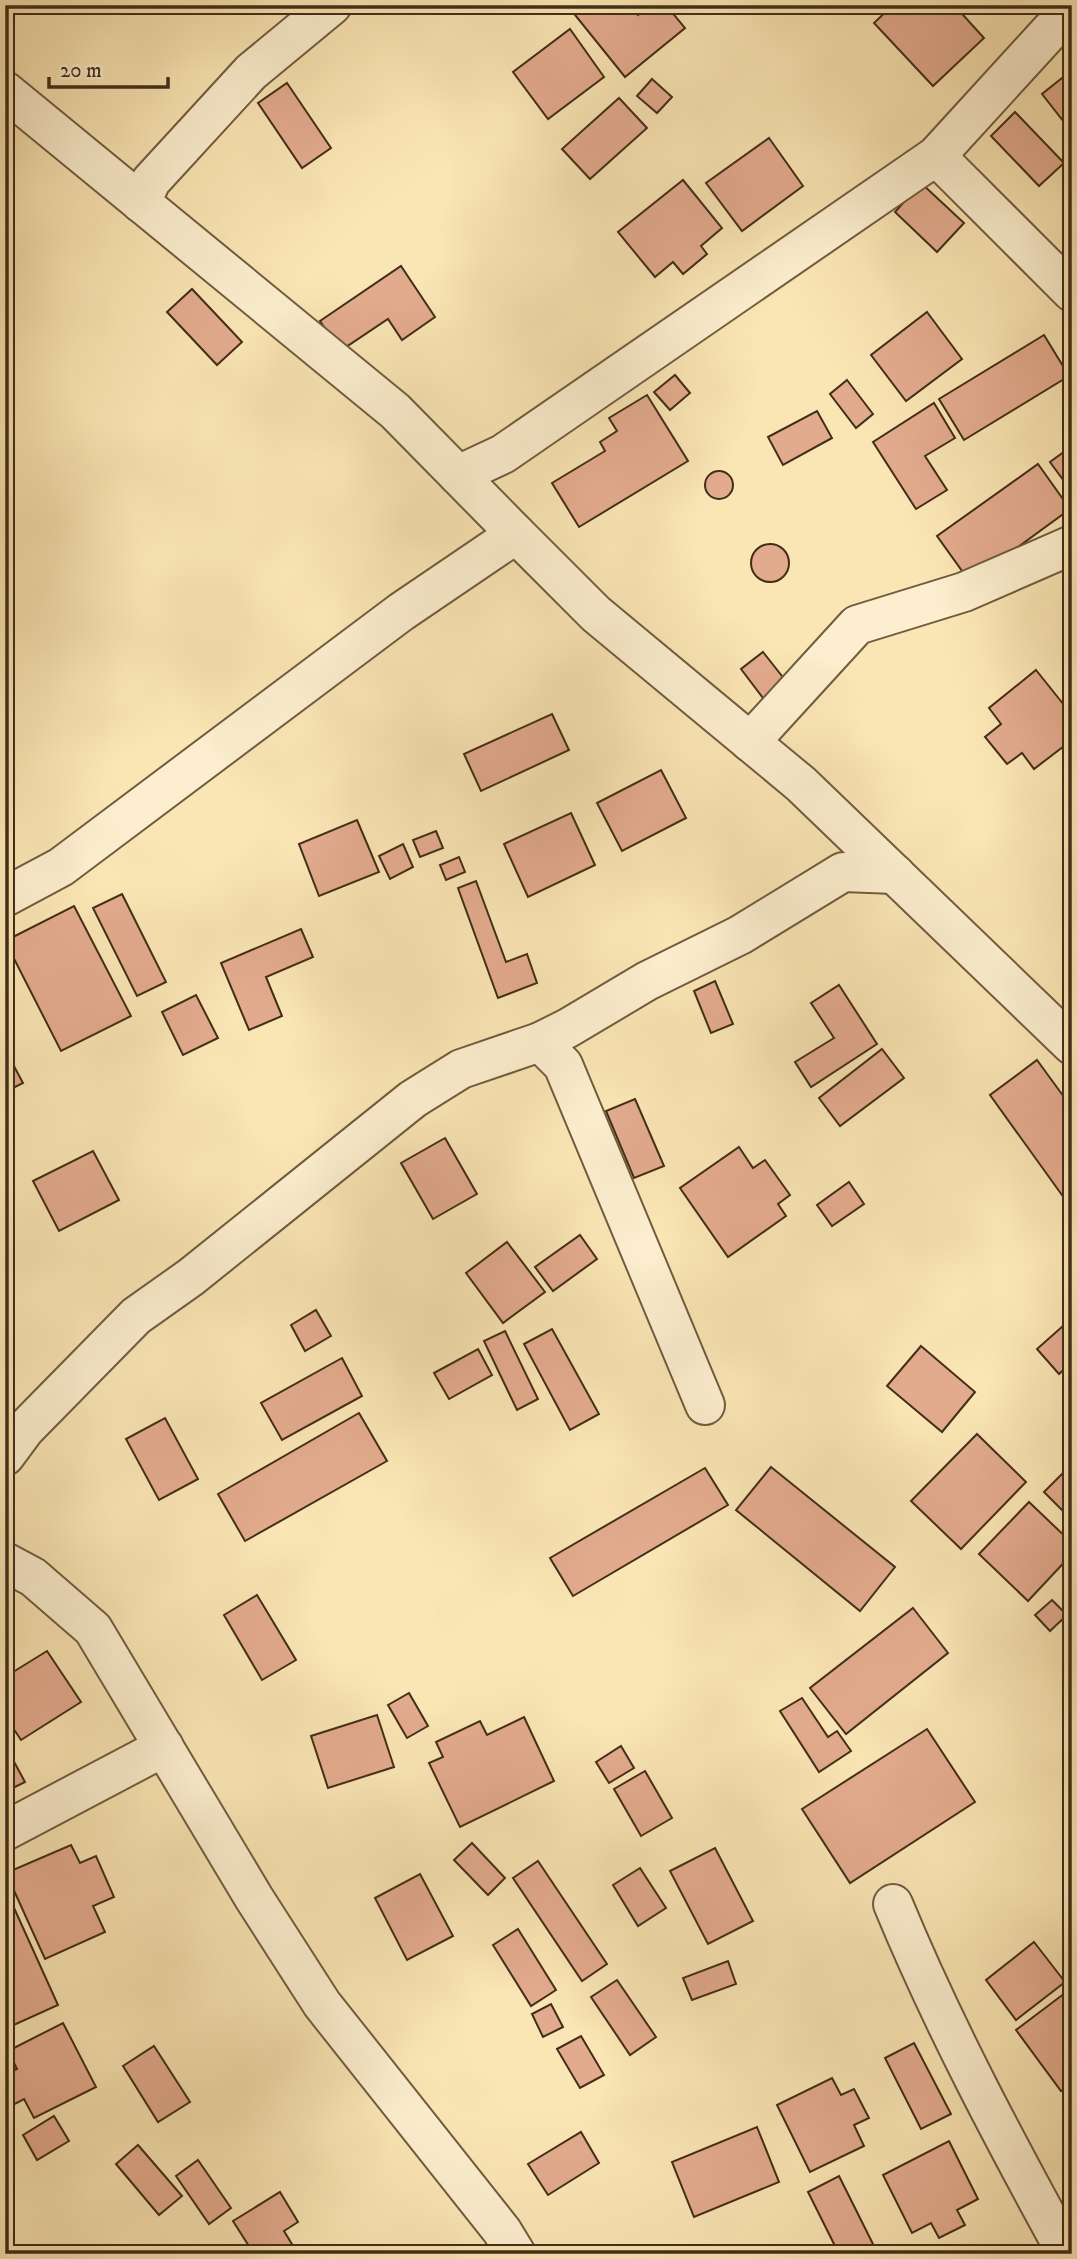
<svg xmlns="http://www.w3.org/2000/svg" width="1077" height="2259" viewBox="0 0 1077 2259" font-family="'IM FELL DW Pica',serif">
<style>
.building{fill:#e3ab8e;stroke:#422e17;stroke-width:2}
.lines{fill:none;stroke-linecap:round;stroke-linejoin:round}
.minor-casing{stroke:#705c3e;stroke-width:42}
.minor{stroke:#fceece;stroke-width:38}
</style>
<rect width="100%" height="100%" fill="#fae5b4"/>
<filter id="stains"><feTurbulence type="fractalNoise" baseFrequency=".00286" numOctaves="4"/><feColorMatrix values="0 0 0 0 .2 0 0 0 0 .09 0 0 0 0 .02 0 0 0 .5 -.17"/></filter>
<radialGradient id="worn" r=".72"><stop offset=".6" stop-color="#630" stop-opacity="0"/><stop offset="1" stop-color="#630" stop-opacity=".3"/></radialGradient>
<g class="building">
<polygon points="567,5 631,5 638,15 650,5 666,5 685,28 625,77"/>
<polygon points="893,5 954,5 984,38 933,86 874,23"/>
<polygon points="570,29 604,77 548,119 513,72"/>
<polygon points="1072,70 1072,115 1064,122 1042,94"/>
<polygon points="652,79 672,97 657,113 637,96"/>
<polygon points="287,83 331,148 302,168 258,103"/>
<polygon points="619,98 647,128 590,179 562,149"/>
<polygon points="1015,112 1064,163 1039,186 991,136"/>
<polygon points="769,138 803,186 742,231 706,183"/>
<polygon points="683,180 722,228 701,246 707,254 683,274 673,262 655,277 618,232"/>
<polygon points="921,183 964,223 937,252 895,212"/>
<polygon points="401,266 435,317 402,340 388,319 340,351 320,321"/>
<polygon points="192,289 242,342 217,365 167,312"/>
<polygon points="927,312 962,359 906,401 871,355"/>
<polygon points="1044,335 1069,376 964,440 939,399"/>
<polygon points="675,375 690,393 670,410 654,392"/>
<polygon points="847,380 873,414 856,428 830,394"/>
<polygon points="647,395 688,461 579,527 552,483 605,451 600,442 617,431 609,418"/>
<polygon points="934,403 955,438 925,456 947,490 916,509 873,442"/>
<polygon points="817,411 832,438 783,465 768,437"/>
<polygon points="1072,446 1072,492 1050,462"/>
<polygon points="1038,464 1070,509 970,582 937,536"/>
<circle cx="719" cy="485" r="14"/>
<circle cx="770" cy="563" r="19"/>
<polygon points="763,652 789,685 766,702 741,669"/>
<polygon points="1036,670 1072,715 1072,740 1034,769 1022,753 1007,764 985,737 1001,724 989,708"/>
<polygon points="552,714 569,750 481,791 464,754"/>
<polygon points="661,770 686,818 622,851 597,803"/>
<polygon points="571,813 595,865 528,897 504,844"/>
<polygon points="357,820 379,872 319,896 299,844"/>
<polygon points="436,831 443,848 420,857 413,840"/>
<polygon points="403,844 413,867 390,879 379,856"/>
<polygon points="459,857 465,872 446,880 440,865"/>
<polygon points="476,881 506,962 527,954 537,983 498,998 458,888"/>
<polygon points="122,894 166,982 137,996 93,908"/>
<polygon points="74,906 131,1016 61,1051 5,941"/>
<polygon points="301,929 313,957 266,977 282,1016 249,1030 221,963"/>
<polygon points="715,981 733,1024 711,1033 694,991"/>
<polygon points="839,985 877,1044 811,1087 795,1062 834,1038 811,1003"/>
<polygon points="196,995 218,1038 183,1055 162,1012"/>
<polygon points="882,1049 904,1078 840,1126 819,1098"/>
<polygon points="7,1053 23,1083 5,1092 5,1054"/>
<polygon points="1037,1060 1072,1108 1072,1209 990,1095"/>
<polygon points="635,1099 664,1166 634,1178 606,1111"/>
<polygon points="445,1138 477,1194 433,1219 401,1163"/>
<polygon points="739,1147 753,1168 765,1160 790,1195 778,1204 786,1216 728,1257 680,1188"/>
<polygon points="93,1151 119,1200 59,1231 33,1181"/>
<polygon points="849,1182 864,1204 832,1226 817,1205"/>
<polygon points="580,1235 597,1259 553,1291 535,1267"/>
<polygon points="507,1242 545,1292 503,1323 466,1273"/>
<polygon points="316,1310 331,1336 305,1351 291,1325"/>
<polygon points="1072,1318 1072,1362 1059,1374 1037,1349"/>
<polygon points="552,1329 599,1414 570,1430 524,1344"/>
<polygon points="505,1331 538,1399 517,1410 484,1341"/>
<polygon points="921,1346 975,1392 942,1432 887,1386"/>
<polygon points="478,1349 492,1375 449,1399 434,1373"/>
<polygon points="342,1358 362,1396 282,1440 261,1403"/>
<polygon points="359,1413 387,1461 245,1541 218,1494"/>
<polygon points="165,1418 198,1479 159,1500 126,1439"/>
<polygon points="977,1434 1026,1482 961,1549 911,1501"/>
<polygon points="1072,1464 1072,1520 1044,1492"/>
<polygon points="771,1467 895,1567 860,1611 736,1510"/>
<polygon points="705,1468 728,1505 573,1596 550,1558"/>
<polygon points="1029,1502 1072,1543 1072,1554 1028,1601 979,1554"/>
<polygon points="257,1595 296,1660 262,1680 224,1615"/>
<polygon points="1052,1600 1067,1615 1050,1631 1035,1615"/>
<polygon points="913,1608 948,1653 846,1734 810,1688"/>
<polygon points="47,1651 81,1702 21,1740 5,1716 5,1677"/>
<polygon points="409,1693 428,1726 407,1738 388,1705"/>
<polygon points="802,1698 828,1737 837,1731 851,1751 819,1772 780,1711"/>
<polygon points="377,1715 394,1767 328,1788 311,1736"/>
<polygon points="524,1717 554,1781 460,1827 429,1763 443,1757 436,1742 480,1721 487,1735"/>
<polygon points="927,1729 975,1802 850,1883 802,1809"/>
<polygon points="5,1745 25,1782 5,1792"/>
<polygon points="621,1746 634,1768 609,1783 596,1762"/>
<polygon points="645,1771 672,1818 641,1836 614,1789"/>
<polygon points="472,1843 505,1878 488,1895 454,1860"/>
<polygon points="71,1845 80,1863 96,1856 114,1897 93,1906 105,1932 45,1959 6,1873"/>
<polygon points="715,1848 753,1921 708,1944 670,1871"/>
<polygon points="538,1861 607,1964 582,1981 513,1878"/>
<polygon points="640,1868 666,1908 638,1926 613,1885"/>
<polygon points="420,1874 453,1936 407,1960 375,1898"/>
<polygon points="5,1888 58,2005 5,2029"/>
<polygon points="518,1929 556,1990 531,2006 493,1945"/>
<polygon points="1034,1942 1065,1982 1016,2020 986,1980"/>
<polygon points="728,1961 736,1984 692,2000 683,1978"/>
<polygon points="617,1980 656,2037 630,2055 591,1997"/>
<polygon points="1069,1990 1072,1993 1072,2083 1061,2091 1016,2030"/>
<polygon points="551,2004 563,2027 543,2037 532,2014"/>
<polygon points="63,2023 96,2087 34,2118 24,2099 13,2105 5,2089 5,2074 17,2069 8,2051"/>
<polygon points="581,2036 604,2075 580,2088 557,2049"/>
<polygon points="914,2043 951,2114 921,2129 885,2058"/>
<polygon points="154,2046 190,2102 158,2122 123,2066"/>
<polygon points="832,2078 841,2095 854,2089 869,2118 854,2125 864,2146 810,2172 777,2105"/>
<polygon points="54,2116 69,2141 37,2160 23,2135"/>
<polygon points="757,2127 779,2182 694,2217 672,2162"/>
<polygon points="581,2132 599,2163 548,2195 528,2164"/>
<polygon points="949,2141 978,2199 957,2210 965,2225 939,2238 931,2223 912,2233 883,2175"/>
<polygon points="138,2145 182,2196 159,2215 116,2164"/>
<polygon points="198,2160 231,2208 209,2224 176,2176"/>
<polygon points="839,2176 878,2254 839,2254 808,2192"/>
<polygon points="280,2192 298,2222 284,2231 298,2254 254,2254 233,2221"/>
</g>
<g class="lines">
<g class="minor-casing">
<g id="minor">
<polyline points="5,91 395,411 516,534"/>
<polyline points="936,156 1072,292"/>
<polyline points="141,203 151,181 251,72 332,5"/>
<polyline points="458,475 503,454 936,156 1052,29 1072,13"/>
<polyline points="750,742 857,625 964,592 1072,545"/>
<polyline points="5,897 61,867 401,612 516,534 596,614 801,784 1072,1045"/>
<polyline points="540,1042 563,1065 705,1405"/>
<polyline points="5,1456 25,1429 136,1316 191,1277 413,1099 461,1069 540,1042 568,1028 647,981 740,935 843,872 895,874"/>
<polyline points="5,1562 33,1577 93,1629 254,1898 322,2004 502,2231 516,2254"/>
<polyline points="5,1831 164,1747"/>
<path d="M 893,1904 C 943,2025 1004,2139 1067,2254"/>
</g>
</g>
<use href="#minor" class="minor"/>
</g>
<rect width="1077" height="2259" fill="none" stroke="#fae5b4" stroke-width="28"/>
<rect x="7" y="7" width="1063" height="2245" fill="none" stroke="#422e17" stroke-width="3.5"/>
<rect x="14" y="14" width="1049" height="2231" fill="none" stroke="#422e17" stroke-width="2"/>
<path d="M49 77v10h119v-10" fill="none" stroke="#422e17" stroke-width="3.5"/>
<text x="60" y="77" font-size="21" fill="#422e17" stroke="#fceece" stroke-width="5" paint-order="stroke">20 m</text>
<rect width="100%" height="100%" filter="url(#stains)"/>
<rect width="100%" height="100%" fill="url(#worn)"/>
</svg>
